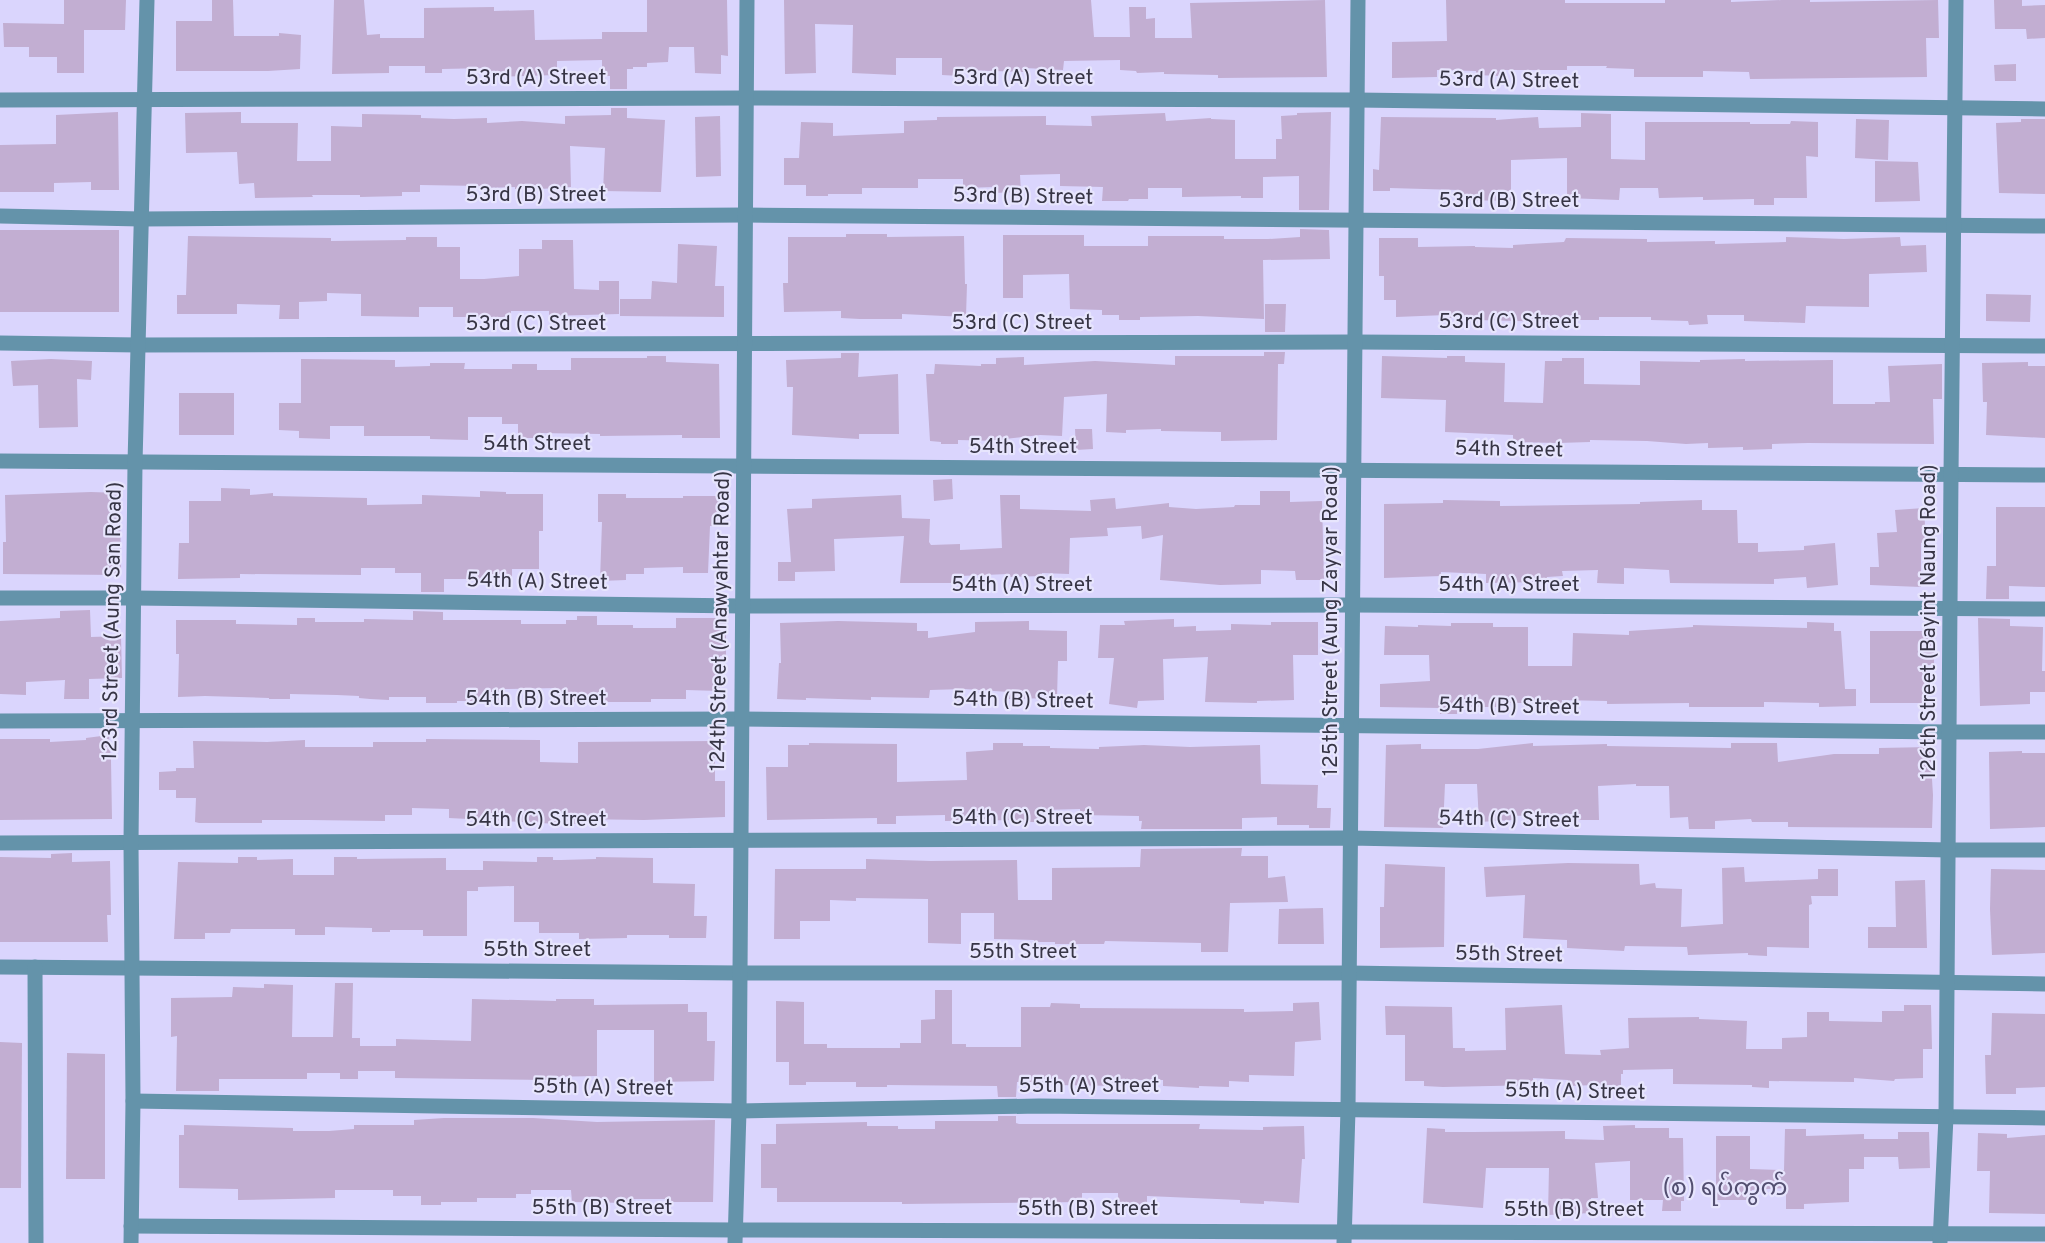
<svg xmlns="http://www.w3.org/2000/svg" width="2045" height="1243" viewBox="0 0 2045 1243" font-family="Overpass,'Noto Sans Myanmar',sans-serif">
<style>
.building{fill:#c2aed2}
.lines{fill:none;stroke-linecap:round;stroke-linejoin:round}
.minor{stroke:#6493aa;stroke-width:15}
.labels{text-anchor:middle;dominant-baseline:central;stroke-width:4.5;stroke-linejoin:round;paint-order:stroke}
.street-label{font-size:21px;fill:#373545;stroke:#e7e5fd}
.quarter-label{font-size:24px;fill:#534f70;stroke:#e7e5fd}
</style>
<rect width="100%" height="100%" fill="#dad5fd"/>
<g class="building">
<polygon points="64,0 126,0 125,30 84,30 84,73 57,73 57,57 29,57 29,47 4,47 3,23 64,24"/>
<polygon points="212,0 233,0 234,36 279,36 279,33 301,35 300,69 268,71 176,71 176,21 212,21"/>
<polygon points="334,0 364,0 367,35 380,34 380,38 424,38 424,8 494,7 494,11 534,10 535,40 602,39 602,32 647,32 647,0 727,0 728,56 721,55 721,74 695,73 694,47 669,47 668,62 647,63 647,67 633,67 633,69 627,69 627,89 610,89 610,76 602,76 602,60 557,61 557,75 489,77 489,68 442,69 442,73 425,73 425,66 389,66 389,73 332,74"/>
<polygon points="784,0 1091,0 1094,37 1130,37 1129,7 1146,7 1146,19 1155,18 1155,38 1192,38 1190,3 1325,0 1327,77 1218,78 1218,75 1164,74 1164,72 1137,73 1136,71 1120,70 1120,60 1064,61 1063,70 1025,68 1025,72 960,70 960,76 942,75 942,58 896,58 896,75 852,73 853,25 815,24 816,73 785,74"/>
<polygon points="1446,0 1565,0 1565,3 1665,3 1665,0 1731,0 1731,2 1782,0 1810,0 1810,2 1938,0 1939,38 1926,38 1927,77 1750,79 1749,72 1703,71 1703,77 1634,77 1634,69 1606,68 1607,66 1567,66 1567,70 1500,70 1500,76 1476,75 1476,71 1437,70 1437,77 1392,78 1392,42 1447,41"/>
<polygon points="1994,0 2022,0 2022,6 2045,5 2045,38 2027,39 2026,29 1995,29"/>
<polygon points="2016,64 2016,81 1995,81 1994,65"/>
<polygon points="611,108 627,108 627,118 665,120 661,192 603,191 605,148 570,146 571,187 540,189 515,189 515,187 481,188 481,186 420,185 420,192 402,192 402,196 360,197 360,195 312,195 313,197 255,198 254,183 239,184 237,152 186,153 185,113 241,112 241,123 298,123 297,161 331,161 331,126 362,127 362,114 421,115 421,118 454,119 487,118 487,123 522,121 565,124 565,116 611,115"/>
<polygon points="118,112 119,190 91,190 91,182 54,183 54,192 0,192 0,145 56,144 56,115"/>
<polygon points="1331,112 1329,210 1299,210 1299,176 1263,177 1263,198 1241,198 1241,196 1182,197 1182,188 1148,188 1148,199 1129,199 1128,201 1102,201 1103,187 1060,186 1060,174 1020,175 1021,192 994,193 994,187 963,188 963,179 918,179 918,188 862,188 862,194 828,194 828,196 806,196 806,185 784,185 784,158 799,158 801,122 833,123 833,136 904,133 904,121 937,120 937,117 1046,116 1046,125 1092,126 1091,116 1165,113 1166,121 1211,118 1211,119 1235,120 1235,159 1276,159 1276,139 1282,139 1281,116 1297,115 1297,113"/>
<polygon points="1581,113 1611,114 1611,159 1645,160 1645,122 1750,122 1750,124 1790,124 1791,121 1818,122 1818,157 1806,156 1807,198 1774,198 1774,205 1754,205 1754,199 1703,200 1703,197 1659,198 1658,188 1620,188 1619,200 1567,198 1567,158 1511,160 1511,201 1459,200 1459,190 1390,188 1390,191 1373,191 1373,169 1379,170 1381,117 1496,118 1496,120 1538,117 1539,128 1581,127"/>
<polygon points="720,116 721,176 696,177 695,117"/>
<polygon points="1856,119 1889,120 1888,160 1855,158"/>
<polygon points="2021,119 2045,119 2045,194 1999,193 1996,123 2021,122"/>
<polygon points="1875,161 1918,162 1920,201 1875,202"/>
<polygon points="1300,229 1329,230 1330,259 1263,260 1264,319 1198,316 1140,317 1140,320 1119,320 1119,315 1102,315 1102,310 1070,309 1069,274 1023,275 1023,298 1003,298 1003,235 1084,235 1084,246 1148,246 1148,236 1224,236 1224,239 1268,239 1300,237"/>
<rect x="0" y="230" width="119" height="82"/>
<polygon points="846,234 887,234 887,237 964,236 965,284 967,284 966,317 902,314 902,319 860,319 841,318 841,311 784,312 783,283 788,283 788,237 846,237"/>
<polygon points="188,236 331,238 331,241 406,240 406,237 437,237 437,247 460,247 460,279 484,279 519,276 519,249 542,249 542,240 573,240 574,289 599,290 599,281 619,281 619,314 549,316 549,311 511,311 511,317 453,317 453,307 419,307 419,317 361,316 361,294 327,293 327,301 299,302 299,319 279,319 280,305 237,304 237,314 177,314 177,295 186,295"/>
<polygon points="1786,237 1844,239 1900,237 1901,246 1926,245 1927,272 1869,274 1869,307 1806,306 1805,323 1744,321 1744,315 1707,315 1708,324 1689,325 1688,321 1651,320 1651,317 1599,317 1599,320 1549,320 1549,322 1477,320 1477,317 1446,318 1446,315 1396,317 1396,300 1384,300 1384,276 1379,276 1379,238 1418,238 1418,247 1475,246 1475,247 1513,248 1513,245 1564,242 1566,238 1647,239 1647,242 1715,241 1715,244 1786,242"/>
<polygon points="678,244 717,246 715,286 724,286 724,317 620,316 620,299 651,299 652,281 677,283"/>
<polygon points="1986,294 2031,295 2030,322 1986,321"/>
<polygon points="1265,304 1286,304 1285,332 1265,332"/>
<polygon points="1264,352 1285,352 1284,364 1278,364 1277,440 1221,441 1221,432 1161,431 1161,429 1126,430 1126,433 1106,432 1107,394 1064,397 1062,436 1040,435 1005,439 1004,441 958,440 958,444 941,444 941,442 930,441 926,374 934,374 935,364 981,366 981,364 996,364 996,358 1024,357 1024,365 1095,361 1175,365 1175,356 1264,356"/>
<polygon points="841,353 859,353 858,377 898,374 899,434 859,434 859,439 792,435 793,387 787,387 786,360 841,358"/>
<polygon points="647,356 666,356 666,362 719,364 720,438 682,438 682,435 600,436 600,434 538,433 538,438 518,438 518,424 502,424 502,417 468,417 468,440 430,439 430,436 364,436 364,426 330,426 330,439 299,438 299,431 279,430 279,403 301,403 301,359 395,360 395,367 430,366 430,363 465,363 464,369 512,369 512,364 537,364 537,370 571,370 571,358 647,358"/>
<polygon points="1382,356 1447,358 1447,356 1465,356 1465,362 1505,363 1504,402 1543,403 1545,361 1562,361 1562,358 1584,358 1584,384 1640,385 1640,361 1700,362 1700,360 1745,359 1745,361 1833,360 1833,404 1875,404 1875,402 1890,402 1888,366 1942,364 1942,399 1933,399 1934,444 1808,443 1772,444 1772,449 1743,450 1743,447 1708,448 1708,443 1686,444 1647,441 1590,440 1590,442 1558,443 1513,442 1513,435 1445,432 1446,400 1381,398"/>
<polygon points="51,359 92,361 91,380 77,379 78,427 39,428 38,385 13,386 11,361"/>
<polygon points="2028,362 2028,366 2045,366 2045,438 1986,435 1987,402 1983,402 1982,363"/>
<rect x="179" y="393" width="55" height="42"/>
<polygon points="1075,429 1092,429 1093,449 1076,450"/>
<polygon points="952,479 953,499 934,501 933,480"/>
<polygon points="221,488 250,489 250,495 273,493 273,496 367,498 367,505 422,504 422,495 480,497 480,491 506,492 506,494 543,494 543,531 539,531 539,569 512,569 512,579 444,579 444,592 421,592 421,573 395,573 395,568 361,568 361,575 240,574 240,578 178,579 179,543 189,543 189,501 221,501"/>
<polygon points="1260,491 1290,491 1290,502 1322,501 1324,580 1296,580 1295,571 1261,570 1261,584 1220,585 1160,580 1163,535 1142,539 1141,526 1107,528 1108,536 1070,538 1069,574 1042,573 1042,576 1008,577 1008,574 960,576 960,583 900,583 904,536 834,539 835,571 795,572 795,581 778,581 778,562 791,562 787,509 812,508 812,499 901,495 902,518 930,519 929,542 931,545 960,544 960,550 1002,548 1000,495 1020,495 1020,509 1091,511 1090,500 1115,498 1116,509 1169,503 1169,507 1196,509 1234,507 1235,505 1260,505"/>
<polygon points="91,492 120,493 121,575 3,574 3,542 6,542 5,495"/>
<polygon points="598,494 626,494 626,498 683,498 683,496 722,496 722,526 710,526 708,573 683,573 683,567 644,568 644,574 626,574 626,580 600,581 602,522 598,522"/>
<polygon points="1443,500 1500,501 1500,506 1640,504 1640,502 1702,500 1702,510 1737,510 1738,543 1758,543 1758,552 1804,550 1804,546 1835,543 1838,585 1807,588 1806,577 1774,579 1774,584 1670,583 1669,570 1624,568 1624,584 1597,583 1598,570 1562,571 1563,576 1547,577 1547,582 1486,583 1486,574 1441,572 1441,576 1384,578 1384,504 1443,503"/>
<polygon points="1996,507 2045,507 2045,587 2009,586 2009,599 1986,599 1987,566 1996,566"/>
<polygon points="1924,508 1926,543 1921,543 1921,587 1870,585 1870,567 1879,567 1877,533 1897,532 1895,510"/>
<polygon points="90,610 91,637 121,636 122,678 89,679 89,699 64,699 65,680 26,682 26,695 0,694 0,621 60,618 60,611"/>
<polygon points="413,611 443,612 443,620 521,620 521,624 566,624 566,620 577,620 577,616 597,616 597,625 633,625 633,628 676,628 676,618 726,618 726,656 720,656 720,691 686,690 686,699 651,699 651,702 557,702 557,688 505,689 504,701 457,701 457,703 426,703 426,697 389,697 389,700 370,699 359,698 359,696 337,695 290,694 290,699 269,699 269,698 205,696 178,697 179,654 176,654 176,620 236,620 236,624 297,625 297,618 315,618 315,622 364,622 364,619 413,620"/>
<polygon points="1978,618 2010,619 2010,626 2043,627 2042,671 2045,671 2045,692 2030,692 2030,704 1980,706"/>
<polygon points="1174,619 1174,627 1196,626 1196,631 1231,630 1231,624 1271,625 1271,622 1318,622 1318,655 1293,655 1294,700 1257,701 1257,703 1205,702 1208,657 1163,659 1164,700 1138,701 1137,708 1109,704 1114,658 1098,658 1100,625 1125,625 1124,621"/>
<polygon points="838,621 917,623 917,631 928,631 928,638 975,632 975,622 1029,621 1029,630 1067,631 1067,661 1058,661 1057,698 1009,699 1009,692 964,689 930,690 929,698 871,697 871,700 806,698 806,700 777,699 779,663 781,663 780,623"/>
<polygon points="1807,622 1834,623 1834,631 1841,631 1845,689 1856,689 1856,706 1819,707 1819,703 1764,702 1764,707 1689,707 1689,703 1607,704 1607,701 1562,700 1562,707 1544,707 1544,703 1497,703 1497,707 1457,707 1457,714 1440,714 1440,708 1380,707 1380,684 1430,681 1429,655 1384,655 1385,626 1418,627 1418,625 1451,626 1451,623 1493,623 1493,627 1528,627 1528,666 1572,666 1573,633 1629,635 1629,631 1693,627 1693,625 1807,628"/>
<polygon points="1870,631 1934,631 1934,665 1925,665 1924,703 1870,703"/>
<polygon points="109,735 111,760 112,819 0,820 0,739 50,739 50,742 86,740 86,738"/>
<polygon points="426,739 540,740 540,762 578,763 578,742 715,741 715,781 725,781 725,817 644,820 576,819 576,824 558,824 449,818 449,809 412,808 412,815 385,815 385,821 309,820 262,820 262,823 199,823 195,822 196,798 176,798 176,790 159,790 159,772 176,771 176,768 194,768 193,741 267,742 305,740 305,747 373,747 373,742 426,742"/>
<polygon points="809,743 897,744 897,782 967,780 966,752 993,750 993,743 1023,743 1023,746 1050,746 1050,748 1099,749 1099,747 1144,745 1190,747 1260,745 1261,784 1318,785 1317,808 1331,808 1330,828 1309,828 1309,825 1277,825 1277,817 1242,818 1242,829 1141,829 1142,821 1139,821 1139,816 1080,815 1080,809 1043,810 1044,822 1022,822 1022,820 945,821 945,815 896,816 896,824 877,824 877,818 767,820 766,767 788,767 788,745 809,745"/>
<polygon points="1533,743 1533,746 1607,744 1607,746 1731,748 1731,743 1777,743 1778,762 1834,754 1879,754 1879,748 1930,747 1933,795 1932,828 1788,827 1788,822 1752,822 1751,819 1715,821 1715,829 1689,829 1688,817 1670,818 1669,786 1636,786 1636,784 1598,786 1599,820 1571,820 1571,814 1513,816 1513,820 1479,822 1477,784 1445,784 1443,828 1384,827 1386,745 1421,744 1421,749 1478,749"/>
<polygon points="2022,751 2022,753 2045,753 2045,827 1990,829 1989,752"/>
<polygon points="1242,848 1241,856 1268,856 1268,878 1285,876 1288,902 1230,903 1228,952 1201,952 1201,943 1105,941 1104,944 1055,944 1055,942 1034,942 1034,940 994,939 994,913 961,913 961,944 928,943 928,899 856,898 856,901 830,900 830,921 800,921 800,939 774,939 775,869 866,869 866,859 931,861 1017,860 1018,900 1052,900 1052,868 1140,867 1141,849"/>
<polygon points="72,853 72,862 110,861 111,915 107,915 108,942 0,942 0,857 51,858 51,854"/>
<polygon points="238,857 257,857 257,860 293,859 293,875 334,875 334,857 357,857 357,859 446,858 446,870 483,870 483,861 537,862 537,857 553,857 553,860 561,860 596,859 596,857 653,858 653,883 695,884 694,916 707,916 706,938 669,938 669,935 627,935 627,938 579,939 579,933 539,933 539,922 514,922 514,886 478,887 478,891 467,891 467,936 423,936 423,930 390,930 390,932 372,932 372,928 325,927 325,935 295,935 295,929 231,929 230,933 205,933 205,939 174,939 178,862 238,863"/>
<polygon points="1568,863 1639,864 1640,885 1655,883 1656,888 1682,889 1681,927 1723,924 1722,868 1744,867 1745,882 1818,879 1818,869 1838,869 1838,896 1811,896 1812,904 1809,905 1809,948 1767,947 1767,956 1748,955 1748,953 1688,955 1687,947 1625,946 1624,951 1567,948 1567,940 1523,938 1525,895 1486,897 1484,867"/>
<polygon points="1385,864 1445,867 1444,947 1380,948 1380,907 1384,907"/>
<polygon points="1991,869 2045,870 2045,953 1992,955 1990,909"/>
<polygon points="1925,880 1927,948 1868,948 1868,927 1896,927 1895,881"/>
<polygon points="1323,908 1324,944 1278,944 1279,909"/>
<polygon points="335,983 353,983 352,1038 360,1038 360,1046 396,1046 396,1039 471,1041 472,999 556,1001 556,999 594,999 594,1005 688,1004 688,1012 707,1012 707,1041 715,1041 714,1081 654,1082 654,1030 597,1030 597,1076 547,1077 547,1080 395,1078 395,1071 358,1071 358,1079 340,1079 340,1073 307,1073 307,1079 219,1079 219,1091 176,1091 177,1036 171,1037 171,998 232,997 233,987 264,988 264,984 293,985 292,1037 333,1037"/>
<polygon points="935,990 952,990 952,1044 966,1044 966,1047 1021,1047 1021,1007 1050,1007 1051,1003 1080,1004 1080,1008 1244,1009 1244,1012 1293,1011 1293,1003 1319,1002 1321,1040 1295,1042 1294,1076 1249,1075 1249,1082 1229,1081 1229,1087 1199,1086 1199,1088 1163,1086 1163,1080 1126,1080 1126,1086 1050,1085 1050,1082 1017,1082 1016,1097 998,1097 997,1086 887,1085 887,1087 856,1087 856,1082 806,1082 806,1085 789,1085 789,1062 776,1062 776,1001 804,1002 804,1044 827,1044 827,1048 900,1048 900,1043 921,1043 921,1020 935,1019"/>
<polygon points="1562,1005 1565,1054 1601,1055 1600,1050 1629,1048 1628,1018 1699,1017 1699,1019 1747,1021 1746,1049 1782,1049 1782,1038 1807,1037 1807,1012 1829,1012 1829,1021 1882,1022 1882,1011 1904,1011 1904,1005 1931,1005 1932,1049 1923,1049 1923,1078 1895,1079 1894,1081 1854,1078 1854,1082 1769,1081 1769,1088 1752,1087 1752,1085 1673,1084 1673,1069 1623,1070 1623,1074 1621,1074 1621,1089 1596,1091 1596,1085 1568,1086 1568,1080 1533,1078 1533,1085 1443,1087 1424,1086 1424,1081 1405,1081 1405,1035 1386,1035 1385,1006 1452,1007 1453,1048 1465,1048 1465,1051 1506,1050 1505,1008"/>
<polygon points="1992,1013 2045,1014 2045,1087 2016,1088 2016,1094 1986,1094 1985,1055 1991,1055"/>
<polygon points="0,1042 22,1043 21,1188 0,1188"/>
<polygon points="67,1053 105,1054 105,1179 66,1179"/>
<polygon points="998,1116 1016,1116 1016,1123 1019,1124 1200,1124 1199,1129 1263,1130 1263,1127 1304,1126 1305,1159 1302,1159 1299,1203 1264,1201 1264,1204 1240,1203 1240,1200 1147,1196 1147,1205 1118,1205 1118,1193 1082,1193 1082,1202 902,1204 902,1202 777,1202 777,1188 761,1188 761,1144 776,1144 776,1124 867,1122 867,1126 898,1126 898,1129 935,1129 935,1121 998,1121"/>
<polygon points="444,1118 533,1118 597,1122 715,1120 713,1202 667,1202 667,1199 629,1199 629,1203 572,1202 571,1190 531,1190 531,1194 516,1194 516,1198 477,1198 477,1202 441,1202 441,1205 421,1205 421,1196 393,1196 393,1190 335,1190 335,1198 238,1200 238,1189 179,1188 179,1135 184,1135 184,1125 293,1128 293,1131 329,1131 354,1129 354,1125 414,1125 414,1120"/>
<polygon points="1635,1125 1635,1128 1669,1128 1669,1138 1683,1138 1684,1201 1681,1201 1681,1211 1662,1211 1663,1200 1630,1200 1630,1161 1595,1163 1598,1198 1591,1198 1592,1213 1548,1215 1549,1168 1486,1168 1483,1208 1423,1203 1427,1128 1445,1129 1445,1132 1473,1132 1565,1131 1565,1139 1604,1140 1603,1126"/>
<polygon points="1785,1129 1806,1129 1806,1136 1864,1134 1864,1139 1898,1139 1898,1132 1929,1132 1930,1168 1899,1169 1898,1157 1864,1157 1864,1169 1849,1169 1849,1202 1804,1204 1804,1209 1786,1209 1786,1188 1752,1190 1750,1200 1716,1200 1716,1136 1750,1136 1750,1169 1784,1170"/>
<polygon points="1978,1133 2007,1134 2007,1138 2045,1135 2045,1214 1989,1213 1990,1171 1977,1171"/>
</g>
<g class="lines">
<g class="minor">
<polyline points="0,100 747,98 1357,100 2045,109"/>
<polyline points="0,216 141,219 746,215 2045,226"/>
<polyline points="0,343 138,345 1354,342 2045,346"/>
<polyline points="0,461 2045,475"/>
<polyline points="0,598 135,598 742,606 1352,605 2045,609"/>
<polyline points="0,721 741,719 1950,732 2045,732"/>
<polyline points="0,843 1350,838 1949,850 2045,850"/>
<polyline points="0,967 740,973 1349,973 2045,984"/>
<polyline points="35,967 36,1243"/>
<polyline points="133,1101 739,1111 1039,1106 2045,1118"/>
<polyline points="131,1226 735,1230 2045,1234"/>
<polyline points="1940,1242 1946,1117 1951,475 1956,0"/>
<polyline points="131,1243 133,1101 131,843 135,463 147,0"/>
<polyline points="735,1243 739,1111 747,0"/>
<polyline points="1344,1243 1348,1110 1358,0"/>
</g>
</g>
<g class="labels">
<g class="street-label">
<text x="536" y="78">53rd (A) Street</text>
<text x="1023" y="78">53rd (A) Street</text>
<text transform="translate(1509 81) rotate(1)">53rd (A) Street</text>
<text x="536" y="195">53rd (B) Street</text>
<text transform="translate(1023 197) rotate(1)">53rd (B) Street</text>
<text x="1509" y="201">53rd (B) Street</text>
<text x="1509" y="322">53rd (C) Street</text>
<text x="1022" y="323">53rd (C) Street</text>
<text x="536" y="324">53rd (C) Street</text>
<text x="537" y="444">54th Street</text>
<text x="1023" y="447">54th Street</text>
<text transform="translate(1509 450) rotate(1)">54th Street</text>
<text transform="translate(537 582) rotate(1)">54th (A) Street</text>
<text x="1022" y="585">54th (A) Street</text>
<text x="1509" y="585">54th (A) Street</text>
<text transform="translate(113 621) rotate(-89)">123rd Street (Aung San Road)</text>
<text transform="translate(721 621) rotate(-89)">124th Street (Anawyahtar Road)</text>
<text transform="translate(1331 621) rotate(-90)">125th Street (Aung Zayyar Road)</text>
<text transform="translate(1929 622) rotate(-90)">126th Street (Bayint Naung Road)</text>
<text x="536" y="699">54th (B) Street</text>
<text transform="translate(1023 701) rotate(1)">54th (B) Street</text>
<text transform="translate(1509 707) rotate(1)">54th (B) Street</text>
<text x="1022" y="818">54th (C) Street</text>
<text x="536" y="820">54th (C) Street</text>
<text transform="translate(1509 820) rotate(1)">54th (C) Street</text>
<text x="537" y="950">55th Street</text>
<text x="1023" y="952">55th Street</text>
<text transform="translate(1509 955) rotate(1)">55th Street</text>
<text x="1089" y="1086">55th (A) Street</text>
<text transform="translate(603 1088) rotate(1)">55th (A) Street</text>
<text transform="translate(1575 1092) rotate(1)">55th (A) Street</text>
<text x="602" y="1208">55th (B) Street</text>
<text x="1088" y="1209">55th (B) Street</text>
<text x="1574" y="1210">55th (B) Street</text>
</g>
<g class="quarter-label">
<text x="1725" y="1189">(စ) ရပ်ကွက်</text>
</g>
</g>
</svg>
